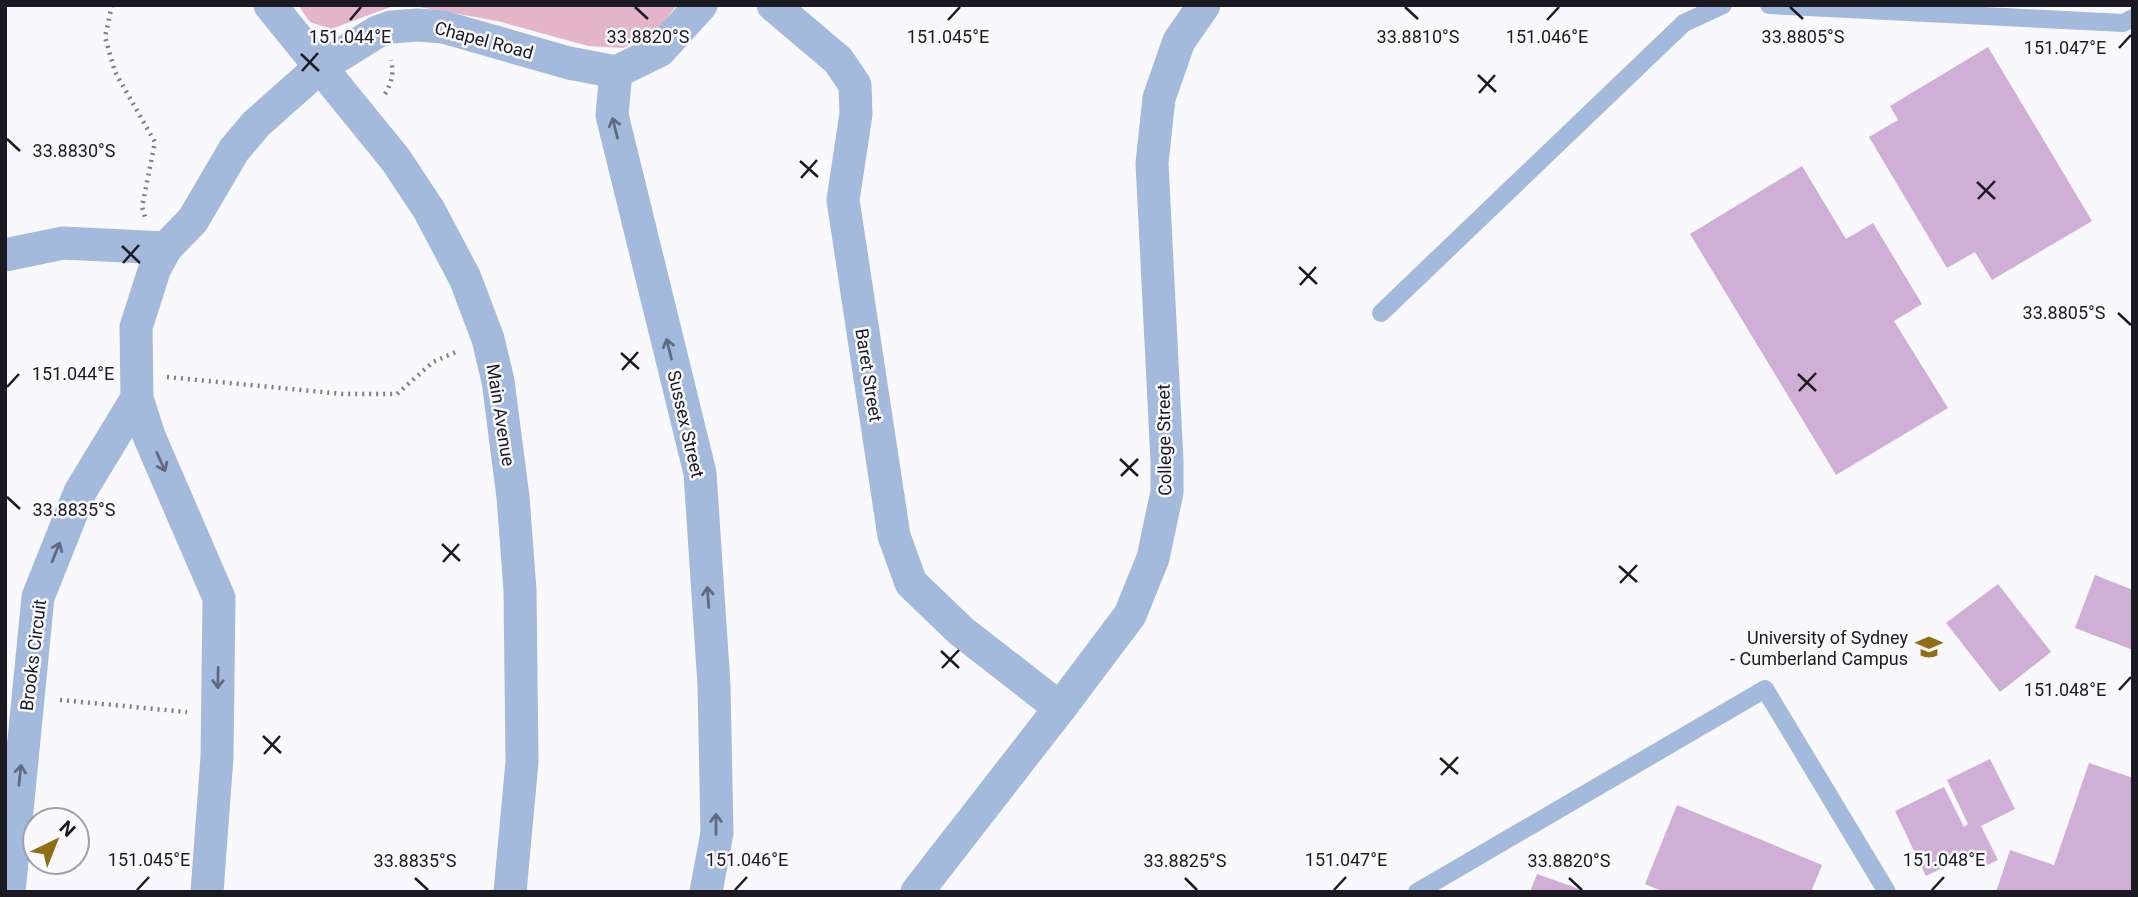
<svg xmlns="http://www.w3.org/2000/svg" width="2138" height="897" viewBox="0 0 2138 897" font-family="Roboto,sans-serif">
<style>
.green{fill:#e4b5c9}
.building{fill:#cfafd5}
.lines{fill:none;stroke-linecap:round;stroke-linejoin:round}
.path{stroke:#7f7e86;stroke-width:4.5;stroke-dasharray:2 5;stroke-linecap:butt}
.lane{stroke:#a4badd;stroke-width:18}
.street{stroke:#a4badd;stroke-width:33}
.oneway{stroke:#606a80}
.ticks{fill:none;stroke:#1b1a23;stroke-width:2.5}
.labels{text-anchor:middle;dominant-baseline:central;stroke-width:5;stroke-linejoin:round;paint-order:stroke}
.street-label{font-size:18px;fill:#1b1a23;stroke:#f8f8fd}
.poi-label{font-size:18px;fill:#1b1a23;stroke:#f8f8fd;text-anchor:end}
.ticks-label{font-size:18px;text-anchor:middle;fill:#1b1a23;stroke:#f8f8fd;stroke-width:5;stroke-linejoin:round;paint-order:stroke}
</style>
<rect width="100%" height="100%" fill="#f8f8fd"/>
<g class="green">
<polygon points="298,5 396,5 331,29 310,22"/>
<polygon points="408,5 677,5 657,30 623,48 588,46 497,21"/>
</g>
<g class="building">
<polygon points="1988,47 2092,221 1992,280 1975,252 1947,268 1869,137 1898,120 1890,106"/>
<polygon points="1802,166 1846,239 1873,223 1922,304 1894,321 1948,408 1836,475 1690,234"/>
<polygon points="2095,575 2133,590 2133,650 2075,628"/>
<polygon points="1998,584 2051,652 2000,692 1946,623"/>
<polygon points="1990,759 2015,809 1981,826 1998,860 1981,868 1973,853 1926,876 1895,811 1944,787 1964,827 1968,824 1947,780"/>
<polygon points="2089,763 2133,778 2133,892 1996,892 2010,850 2054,865"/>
<polygon points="1677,805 1822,865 1811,892 1664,892 1645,884"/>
<polygon points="1537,874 1585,891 1585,892 1530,892"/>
</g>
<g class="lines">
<g class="path">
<polyline points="112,5 105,37 115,72 155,142 142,207 145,217"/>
<path d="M 385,94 C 392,82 394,73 391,60"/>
<polyline points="167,377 343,394 397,394 433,362 458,351"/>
<polyline points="60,700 187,712"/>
</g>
<g class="lane">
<polyline points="1769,5 2123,23 2133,18"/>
<polyline points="1381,313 1684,23 1723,5"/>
<polyline points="1417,892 1765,689 1887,892"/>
</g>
<g class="street">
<polyline points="270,5 396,160 429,210 465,278 488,339 498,381 513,497 520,590 522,762 510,892"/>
<polyline points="773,5 838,60 855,85 856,114 843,200 894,536 911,583 961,631 1060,708"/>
<polyline points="616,72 612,115 700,473 714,685 717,833 706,892"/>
<polyline points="616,72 659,51 701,5"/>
<polyline points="5,255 63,243 166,248"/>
<polyline points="9,892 38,597 80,492 137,398"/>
<polyline points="207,892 217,757 219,598 149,436 137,398 136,327 155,268 166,248 193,220 234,150 256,124 319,68 377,32 391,27 418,25 443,27 569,63 616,72"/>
<polyline points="917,892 1060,708 1130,615 1153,558 1167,492 1167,461 1152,163 1159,98 1179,41 1204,5"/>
</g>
</g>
<defs><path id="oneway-shaft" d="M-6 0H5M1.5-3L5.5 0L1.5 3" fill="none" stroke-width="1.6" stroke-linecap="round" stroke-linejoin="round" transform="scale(1.75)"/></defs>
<g class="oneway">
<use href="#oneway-shaft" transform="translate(615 128) rotate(-104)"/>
<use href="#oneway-shaft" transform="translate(669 349) rotate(-104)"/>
<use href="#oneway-shaft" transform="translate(161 462) rotate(66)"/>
<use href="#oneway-shaft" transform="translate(56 552) rotate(-68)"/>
<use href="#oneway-shaft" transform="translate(708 597) rotate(-94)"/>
<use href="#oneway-shaft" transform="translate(218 678) rotate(91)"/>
<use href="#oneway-shaft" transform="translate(20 775) rotate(-84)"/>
<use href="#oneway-shaft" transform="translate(716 824) rotate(-90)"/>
</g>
<path class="ticks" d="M 635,7 L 648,19M 1405,7 L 1418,19M 1790,7 L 1803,19M 350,20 L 361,7M 948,20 L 960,7M 1547,20 L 1559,7M 2119,48 L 2131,35M 301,54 L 319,71M 302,71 L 318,53M 1478,75 L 1496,92M 1479,93 L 1495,75M 7,139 L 20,151M 800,161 L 818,177M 801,178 L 817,160M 1977,182 L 1995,199M 1978,199 L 1995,181M 122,246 L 140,263M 123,263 L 139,245M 1299,267 L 1317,284M 1300,285 L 1316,267M 2118,313 L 2131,325M 621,353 L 639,369M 622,370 L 638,352M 1798,374 L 1816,391M 7,387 L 19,374M 1799,391 L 1816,373M 1120,459 L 1138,476M 1121,476 L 1138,459M 7,497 L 20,509M 442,544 L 460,561M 443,562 L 459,544M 1619,566 L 1637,582M 1620,583 L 1637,565M 941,651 L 959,668M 942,668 L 959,650M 2119,690 L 2131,677M 263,736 L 281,753M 264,754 L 280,736M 1440,758 L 1458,774M 1441,775 L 1458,757M 415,878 L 428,890M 1185,878 L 1197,890M 1569,878 L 1582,890M 137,890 L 149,877M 735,890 L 747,877M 1334,890 L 1346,877M 1932,890 L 1944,877"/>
<defs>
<g id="university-bare" transform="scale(2.1)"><path d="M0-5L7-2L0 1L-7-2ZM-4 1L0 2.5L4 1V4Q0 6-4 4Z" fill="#916d13" stroke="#f8f8fd" stroke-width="2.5" paint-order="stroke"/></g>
</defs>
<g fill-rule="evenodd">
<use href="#university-bare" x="1929" y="647"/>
</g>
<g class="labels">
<g class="street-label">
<text transform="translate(484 40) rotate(15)">Chapel Road</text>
<text transform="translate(869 375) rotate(81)">Baret Street</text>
<text transform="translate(501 415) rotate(81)">Main Avenue</text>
<text transform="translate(686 424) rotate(77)">Sussex Street</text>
<text transform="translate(1164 440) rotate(-91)">College Street</text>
<text transform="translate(33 655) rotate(-83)">Brooks Circuit</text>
</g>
<g class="poi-label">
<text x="1908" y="637">University of Sydney<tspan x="1908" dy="21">- Cumberland Campus</tspan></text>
</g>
</g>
<g class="ticks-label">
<text x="648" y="43">33.8820°S</text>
<text x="1418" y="43">33.8810°S</text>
<text x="1803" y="43">33.8805°S</text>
<text x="350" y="43">151.044°E</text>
<text x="948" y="43">151.045°E</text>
<text x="1547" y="43">151.046°E</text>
<text x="2065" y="54">151.047°E</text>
<text x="74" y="157">33.8830°S</text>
<text x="2064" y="319">33.8805°S</text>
<text x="73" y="380">151.044°E</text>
<text x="74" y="516">33.8835°S</text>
<text x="2065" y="696">151.048°E</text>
<text x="149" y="866">151.045°E</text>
<text x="747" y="866">151.046°E</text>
<text x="1346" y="866">151.047°E</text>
<text x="1944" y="866">151.048°E</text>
<text x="415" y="867">33.8835°S</text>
<text x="1185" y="867">33.8825°S</text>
<text x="1569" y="867">33.8820°S</text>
</g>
<rect width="2138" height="897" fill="none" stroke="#1b1a23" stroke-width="14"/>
<g transform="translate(56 841) rotate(43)"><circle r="33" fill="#f8f8fd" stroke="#a09fa6" stroke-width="2"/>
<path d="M0-5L12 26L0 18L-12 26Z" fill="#916d13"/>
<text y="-10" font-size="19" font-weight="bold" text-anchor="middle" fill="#1b1a23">N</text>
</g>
</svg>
